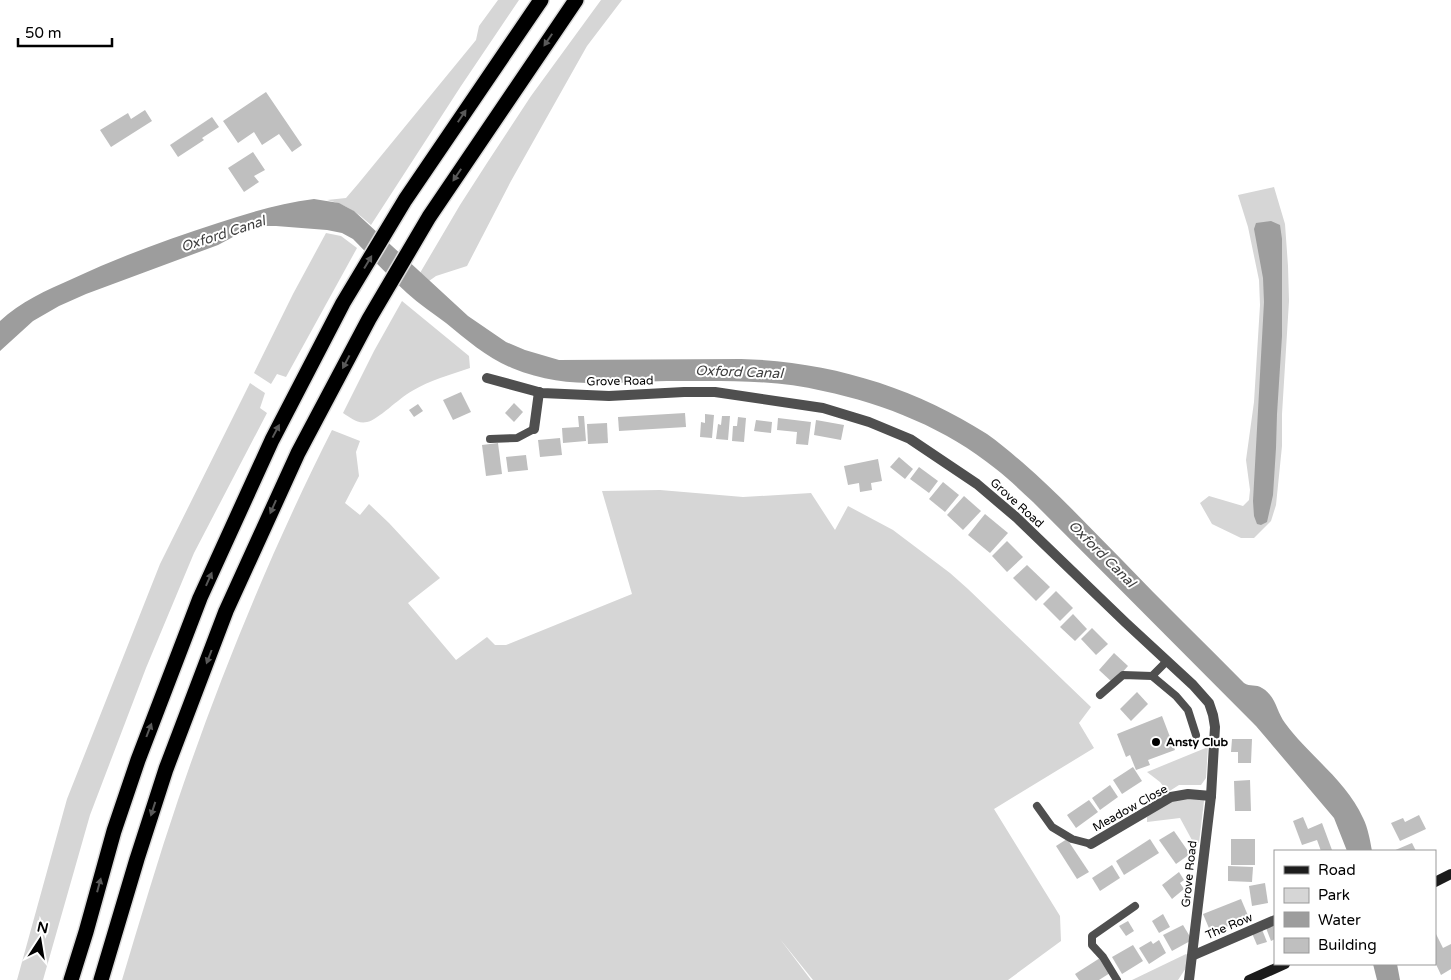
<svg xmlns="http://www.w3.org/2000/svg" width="1451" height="980" viewBox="0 0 1451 980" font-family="'Varela Round',sans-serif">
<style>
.green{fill:#d6d6d6}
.water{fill:#9d9d9d}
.building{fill:#bfbfbf}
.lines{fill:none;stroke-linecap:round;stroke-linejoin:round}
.highway-casing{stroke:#dbdbdb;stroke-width:18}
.lane{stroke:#4f4f4f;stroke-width:8}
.street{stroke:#4f4f4f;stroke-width:10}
.secondary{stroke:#1c1c1c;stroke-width:10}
.highway{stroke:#000;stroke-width:15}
.oneway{fill:#595959}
.poi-dot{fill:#000;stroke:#fff;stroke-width:2}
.labels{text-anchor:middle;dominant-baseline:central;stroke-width:4;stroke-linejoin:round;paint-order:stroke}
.street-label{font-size:12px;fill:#000;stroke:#fff}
.poi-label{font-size:12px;font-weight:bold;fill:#000;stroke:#fff;text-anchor:start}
.water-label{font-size:14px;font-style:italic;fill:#3e3e3e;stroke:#fff}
</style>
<rect width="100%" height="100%" fill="#fff"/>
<g class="green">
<path d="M 498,0 L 519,0 L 461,86 L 371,225 C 358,213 345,204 327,200 L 346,198 L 358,184 L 476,40 L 479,26 Z"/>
<polygon points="601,0 622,0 587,46 511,181 467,266 436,276 429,281 420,273 460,205 487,163 531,96"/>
<polygon points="1274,187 1285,224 1288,266 1289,301 1282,414 1282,446 1276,505 1271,521 1254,538 1241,538 1212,524 1200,503 1209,496 1243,506 1249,500 1250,490 1246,460 1254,402 1260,305 1259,280 1248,227 1238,195"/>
<polygon points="326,233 341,236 357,248 286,377 277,374 271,384 254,373 293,294"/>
<path d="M 402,301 L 469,356 L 470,368 C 450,375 430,380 412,391 C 399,398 378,420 367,422 C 357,424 351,418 343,413 L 374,351 Z"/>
<polygon points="250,383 265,393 260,408 267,413 194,553 146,668 90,815 43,980 17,980 67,799 160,564"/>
<path d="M 332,430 L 360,441 L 356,452 L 359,476 L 345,503 L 360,515 L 369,504 L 389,523 L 440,578 L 408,603 L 456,660 L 487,637 L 495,645 L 506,645 L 632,594 L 602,491 L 660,490 L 743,497 L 811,493 L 835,530 L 848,506 L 893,530 L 950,573 L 968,589 L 1091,707 L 1079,723 L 1094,748 L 994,809 L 1060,916 L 1061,941 L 1008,980 L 813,980 L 780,939 L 811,980 L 122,980 C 140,920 158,859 178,800 C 221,673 272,549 332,430 Z"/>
<polygon points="1208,747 1206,778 1201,785 1179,785 1168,792 1160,782 1147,772"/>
<polygon points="1203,797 1204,801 1199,843 1193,842 1180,818 1147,822 1147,817 1173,798"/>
<polygon points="1186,954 1189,956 1186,968 1178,980 1132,980"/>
</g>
<g class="water">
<path d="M 314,199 L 339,203 L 354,211 L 468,316 L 506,342 L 525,350 L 559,360 L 741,359 C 828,361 914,387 987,434 C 999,442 1011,453 1022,462 C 1058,493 1089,527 1122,560 C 1162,602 1204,642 1244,683 C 1250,687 1256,684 1262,688 C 1276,696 1276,711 1285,723 C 1309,756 1346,780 1363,818 C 1368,828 1370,840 1372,851 L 1347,851 L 1334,818 L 1256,726 L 1033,502 C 1021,491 1009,479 996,469 C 947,429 885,404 823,391 C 773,379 718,381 667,381 C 613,382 565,390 512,368 C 487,358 467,340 446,323 C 433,313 419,304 407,293 C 388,276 371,257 353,239 L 342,233 L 327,230 L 276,226 L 262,226 L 246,230 L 218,245 L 86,294 L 59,306 L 33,321 L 0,351 L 0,321 C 20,302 47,290 72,279 C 119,257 168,239 218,223 C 249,213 281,203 314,199 Z"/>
<polygon points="1271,221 1280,225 1282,239 1282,336 1277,414 1276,448 1273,495 1267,522 1261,525 1257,524 1254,516 1253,501 1264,302 1263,278 1254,229 1256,223"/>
<polygon points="1373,964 1397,964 1400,980 1377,980"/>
</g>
<g class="building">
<polygon points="266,92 302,145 292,152 279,134 262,145 254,132 238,143 223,121"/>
<polygon points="145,110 152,121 111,147 100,130 128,113 131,119"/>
<polygon points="212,117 219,127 202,138 204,140 178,157 170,145"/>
<polygon points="253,152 265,170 254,176 259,182 244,192 228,168"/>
<polygon points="461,392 471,412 453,420 443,400"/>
<polygon points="514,403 523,412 514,422 505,413"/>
<polygon points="418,404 423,411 414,417 409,410"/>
<polygon points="685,413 686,427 619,431 618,417"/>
<polygon points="705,414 714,415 712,438 700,437 701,422 705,423"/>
<polygon points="578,416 584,416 586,441 563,443 562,428 579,427"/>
<polygon points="722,416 730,416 728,440 716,439 718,424 721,425"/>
<polygon points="738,417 746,418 744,442 732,441 733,426 737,426"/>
<polygon points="778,418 811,422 808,445 796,444 797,432 777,430"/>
<polygon points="756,420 772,422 771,433 754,431"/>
<polygon points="816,420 844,425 841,440 814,435"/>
<polygon points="607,423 608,443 588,444 587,424"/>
<polygon points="560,438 562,455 540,457 538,440"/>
<polygon points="498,443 502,474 486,476 482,445"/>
<polygon points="526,455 528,470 508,472 506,457"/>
<polygon points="899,457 913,469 905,479 890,467"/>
<polygon points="878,459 882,481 871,483 872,490 860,492 859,483 848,485 844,466"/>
<polygon points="919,467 938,481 929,493 910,479"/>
<polygon points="943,482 959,495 945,512 929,499"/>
<polygon points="964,496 981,511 963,530 947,515"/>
<polygon points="985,514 1008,533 990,553 968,535"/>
<polygon points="1007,541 1023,557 1007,572 992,556"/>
<polygon points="1027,565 1050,587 1036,601 1013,578"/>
<polygon points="1056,591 1073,608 1060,621 1043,604"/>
<polygon points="1073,614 1087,629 1075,641 1060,627"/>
<polygon points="1092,628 1108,644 1096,655 1081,639"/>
<polygon points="1114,653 1128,666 1113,683 1099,670"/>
<polygon points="1137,692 1148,704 1131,721 1120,709"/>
<polygon points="1162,716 1175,750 1148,760 1150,765 1136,770 1130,755 1126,757 1117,734"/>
<polygon points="1232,739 1252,739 1251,763 1238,763 1238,752 1231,752"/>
<polygon points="1133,767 1142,781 1122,794 1113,780"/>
<polygon points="1250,780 1251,811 1235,811 1234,781"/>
<polygon points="1110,785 1118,797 1100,810 1092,798"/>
<polygon points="1089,800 1098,812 1076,828 1067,815"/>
<polygon points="1419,815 1426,829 1400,841 1391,823 1403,818 1405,822"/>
<polygon points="1303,817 1308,829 1322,823 1332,850 1321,851 1317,840 1302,845 1293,821"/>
<polygon points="1174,831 1190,854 1176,864 1159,840"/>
<polygon points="1067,839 1089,872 1077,879 1056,846"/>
<polygon points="1150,839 1159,853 1124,875 1116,861"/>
<rect x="1231" y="839" width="24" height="26"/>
<polygon points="1412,843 1416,851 1393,851"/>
<polygon points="1112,865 1120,878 1100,891 1092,878"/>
<polygon points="1228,866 1253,867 1252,882 1228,881"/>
<polygon points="1179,872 1184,880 1180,883 1184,889 1172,899 1162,885"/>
<polygon points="1265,883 1268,903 1252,906 1249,886"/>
<polygon points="1241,899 1249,918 1211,933 1203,914"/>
<polygon points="1163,914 1170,927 1159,933 1152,921"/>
<polygon points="1128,921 1134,931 1126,936 1119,926"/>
<polygon points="1275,924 1275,939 1271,941 1266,928"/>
<polygon points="1183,925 1192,940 1172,951 1163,935"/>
<polygon points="1261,927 1267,942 1257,945 1251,931"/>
<polygon points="1435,932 1443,948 1451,944 1451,969 1441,975 1435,962"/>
<polygon points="1159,940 1166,953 1149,964 1139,948 1151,941 1153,944"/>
<polygon points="1133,945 1143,961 1122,974 1112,957"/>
<polygon points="1100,958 1110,973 1099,980 1079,980 1075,974"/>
</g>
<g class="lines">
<g class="highway-casing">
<g id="highway">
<polyline points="71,980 86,932 114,831 138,760 200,598 272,440 343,303 405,200 541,0"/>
<polyline points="101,980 137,859 166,769 226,611 298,453 369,319 429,217 576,0"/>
</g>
</g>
<g class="lane">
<polyline points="490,439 517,438 534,429"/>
<polyline points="1167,661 1152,676 1176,696 1188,710 1196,735"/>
<polyline points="1100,695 1123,675 1152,676"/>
<polyline points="1037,806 1052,827 1072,839 1091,844"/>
<polyline points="1117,980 1103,957 1092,945 1092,936 1135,906"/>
</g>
<g class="street">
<polyline points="487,378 542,393 609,396 684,392 715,392 823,408 869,422 910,439 977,484 1017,518 1126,623 1193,685 1209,703 1213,715 1215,727 1211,796 1189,980"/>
<polyline points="534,429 539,392"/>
<polyline points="1091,844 1171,797 1188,794 1211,796"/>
<polyline points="1194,955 1275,920"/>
</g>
<g class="secondary">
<polyline points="1435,882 1451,874"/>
<polyline points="1249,980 1285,964"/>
</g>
<use href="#highway" class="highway"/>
</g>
<defs><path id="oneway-solid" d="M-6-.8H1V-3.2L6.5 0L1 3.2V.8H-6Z" transform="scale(1.25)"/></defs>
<g class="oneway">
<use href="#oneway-solid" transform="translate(548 40) rotate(124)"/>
<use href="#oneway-solid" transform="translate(462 116) rotate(-56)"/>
<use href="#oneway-solid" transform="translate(457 175) rotate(124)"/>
<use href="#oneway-solid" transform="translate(368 262) rotate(-59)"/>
<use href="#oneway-solid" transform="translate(346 362) rotate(118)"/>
<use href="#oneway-solid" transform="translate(276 431) rotate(-62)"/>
<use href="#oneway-solid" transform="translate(273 507) rotate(114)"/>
<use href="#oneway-solid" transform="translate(209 579) rotate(-66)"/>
<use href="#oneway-solid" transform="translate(209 657) rotate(111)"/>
<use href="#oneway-solid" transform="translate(149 730) rotate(-69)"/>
<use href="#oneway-solid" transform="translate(153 809) rotate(108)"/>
<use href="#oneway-solid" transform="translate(99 885) rotate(-75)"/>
</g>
<circle class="poi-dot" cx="1156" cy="742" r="5"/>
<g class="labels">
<g class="street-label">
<text transform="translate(620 381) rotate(-1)">Grove Road</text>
<text transform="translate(1017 503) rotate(42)">Grove Road</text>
<text transform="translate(1130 808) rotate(-29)">Meadow Close</text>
<text transform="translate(1189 874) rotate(-84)">Grove Road</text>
<text transform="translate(1229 926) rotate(-23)">The Row</text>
</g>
<g class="poi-label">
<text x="1166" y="742">Ansty Club</text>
</g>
<g class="water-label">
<text transform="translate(223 234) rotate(-18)">Oxford Canal</text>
<text transform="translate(739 372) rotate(2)">Oxford Canal</text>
<text transform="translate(1102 554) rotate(45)">Oxford Canal</text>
</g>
</g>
<rect x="1274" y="850" width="162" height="115" fill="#ffffff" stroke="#999999"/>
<rect x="1284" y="866" width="25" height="8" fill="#1c1c1c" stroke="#999999"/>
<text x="1318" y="875" font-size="15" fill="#000000">Road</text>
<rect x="1284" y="888" width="25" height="15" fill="#d6d6d6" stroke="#999999"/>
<text x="1318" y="900" font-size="15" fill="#000000">Park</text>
<rect x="1284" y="912" width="25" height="15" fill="#9d9d9d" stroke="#999999"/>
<text x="1318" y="925" font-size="15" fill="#000000">Water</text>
<rect x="1284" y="938" width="25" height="15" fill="#bfbfbf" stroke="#999999"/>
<text x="1318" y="950" font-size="15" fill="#000000">Building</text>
<g transform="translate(40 940) rotate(12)" stroke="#ffffff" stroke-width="4" paint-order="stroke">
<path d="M0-4L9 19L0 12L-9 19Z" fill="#000000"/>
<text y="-8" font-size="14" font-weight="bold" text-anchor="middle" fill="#000000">N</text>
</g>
<path d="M18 38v8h94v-8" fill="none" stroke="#000000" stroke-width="2.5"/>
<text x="25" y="38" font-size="15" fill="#000000" stroke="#ffffff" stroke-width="4" paint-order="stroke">50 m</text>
</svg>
